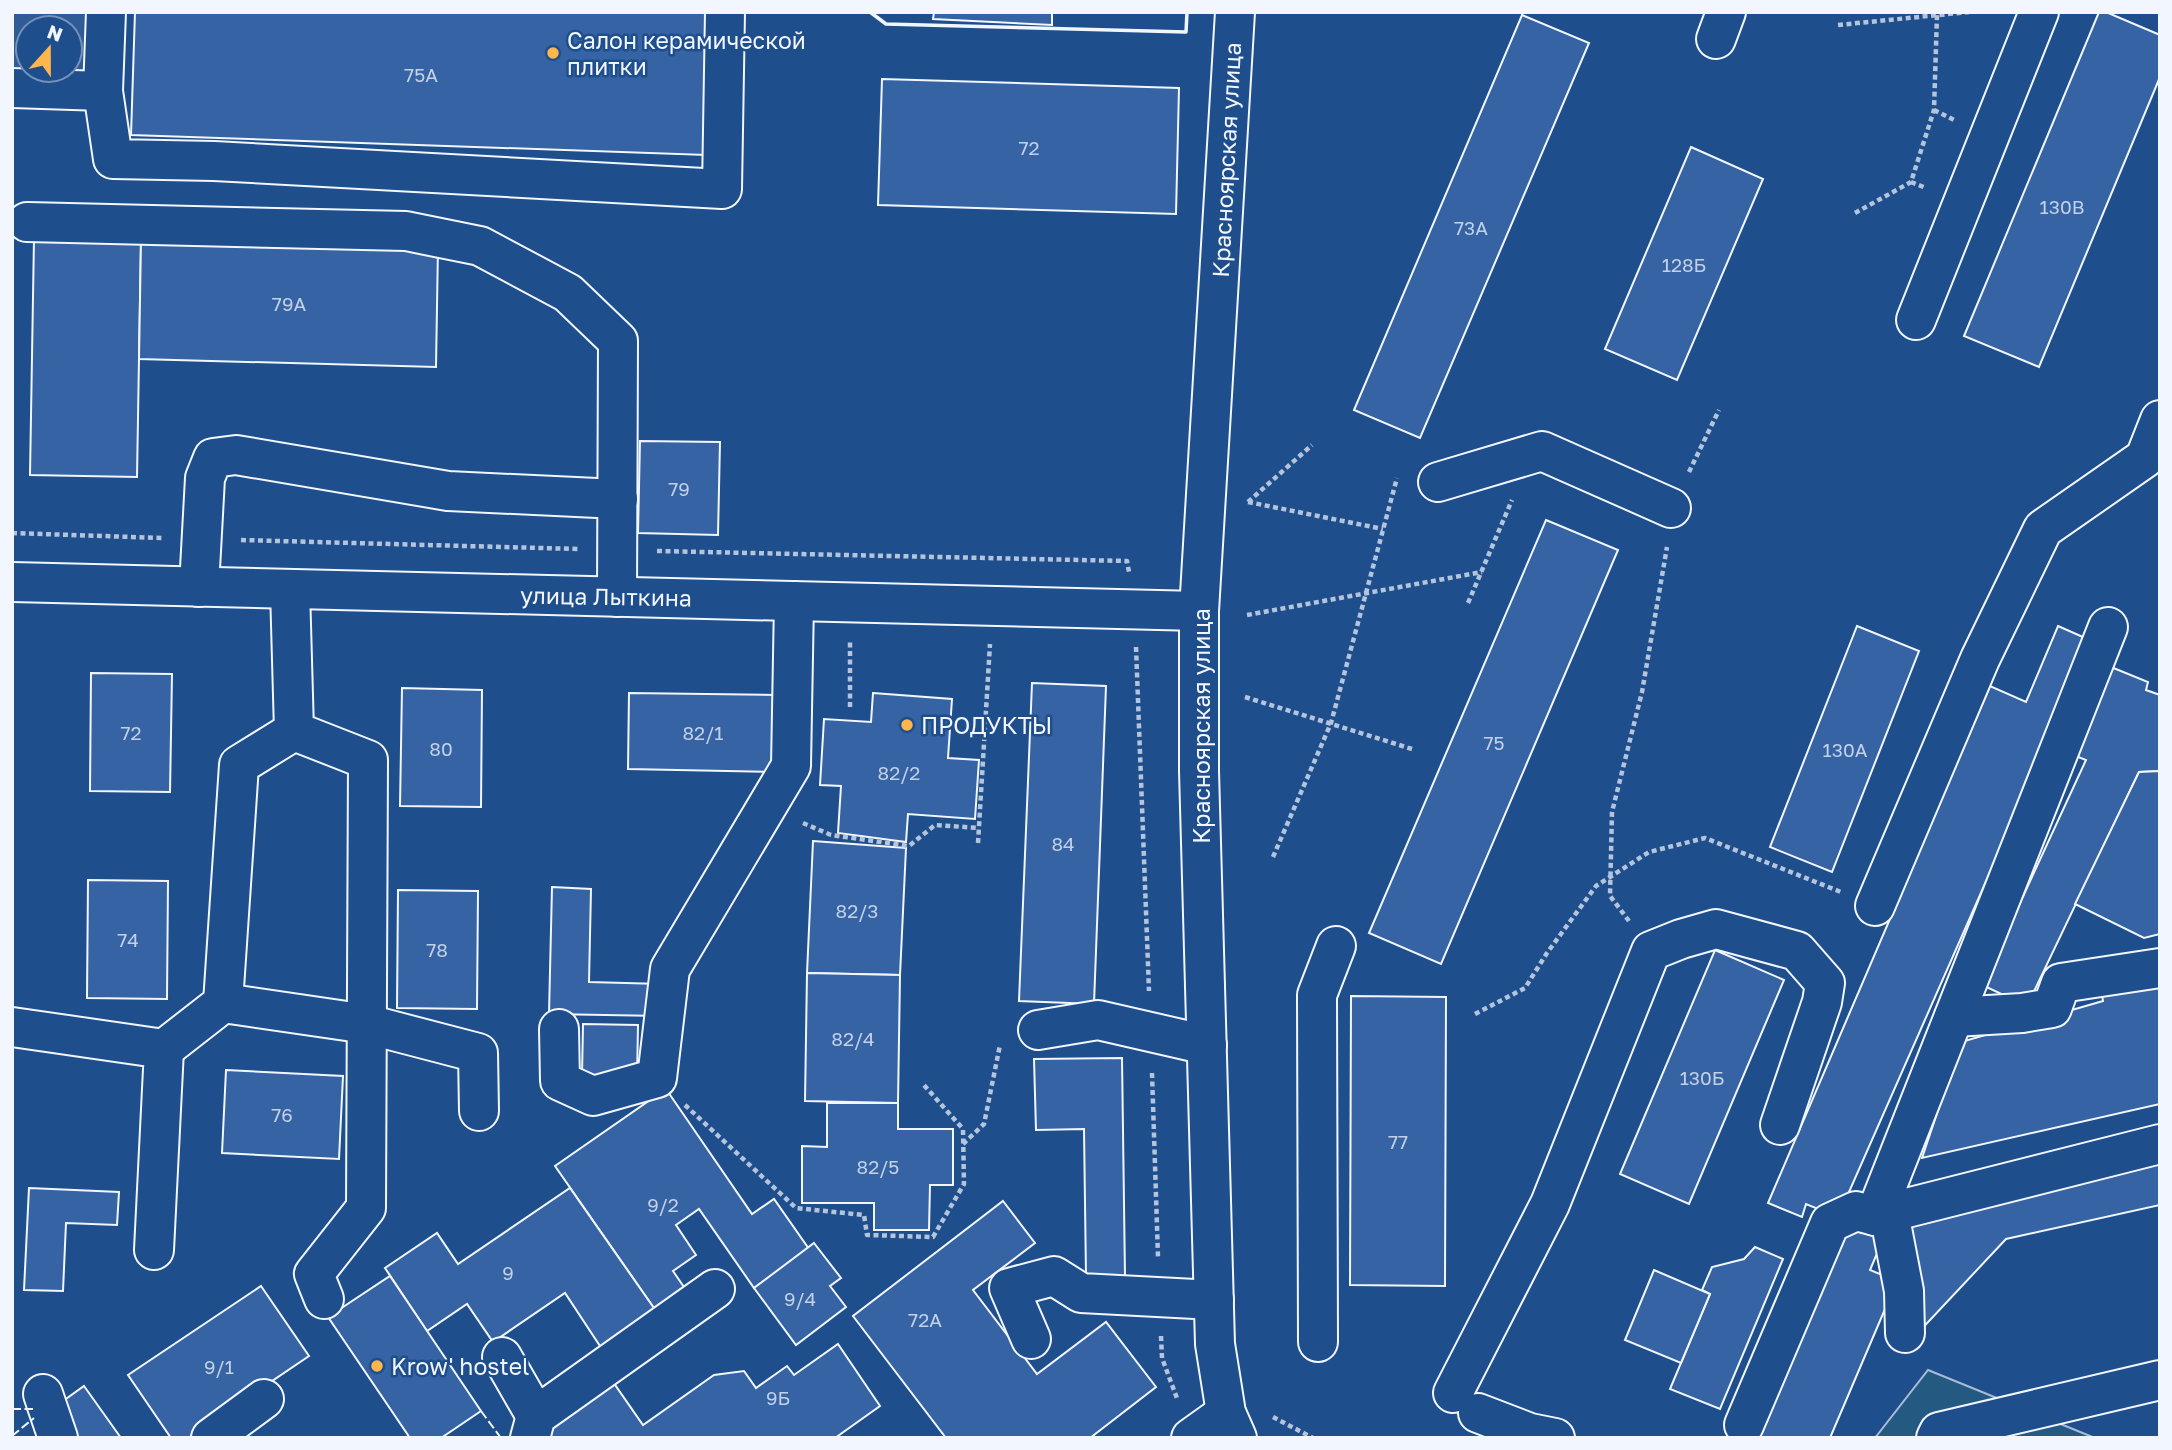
<svg xmlns="http://www.w3.org/2000/svg" width="2172" height="1450" viewBox="0 0 2172 1450" font-family="'Golos Text',sans-serif">
<style>
.green{fill:#245a82;stroke:#a8bbd7;stroke-width:2}
.parking{fill:#305b95;stroke:#a8bbd7;stroke-width:2;fill-rule:evenodd}
.building{fill:#3563a3;stroke:#f2f6ff;stroke-width:2}
.lines{fill:none;stroke-linecap:round;stroke-linejoin:round}
.minor-casing{stroke:#f2f6ff;stroke-width:42}
.path{stroke:#b3c4dc;stroke-width:4.5;stroke-dasharray:5 3.5;stroke-linecap:butt}
.minor{stroke:#1f4e8c;stroke-width:38}
.fence{stroke:#f2f6ff;stroke-width:2;stroke-dasharray:9 3.5;stroke-linecap:butt}
.wall{stroke:#f2f6ff;stroke-width:3.5}
.poi-dot{fill:#ffb74d;stroke:#1f4e8c;stroke-width:2.5}
.labels{text-anchor:middle;dominant-baseline:central;stroke-width:5;stroke-linejoin:round;paint-order:stroke}
.number-label{font-size:19px;fill:#c3d1e8}
.poi-label{font-size:23px;fill:#f2f6ff;stroke:#1f4e8c;text-anchor:start}
.street-label{font-size:23px;fill:#f2f6ff;stroke:#1f4e8c}
</style>
<rect width="100%" height="100%" fill="#1f4e8c"/>
<polygon class="green" points="1928,1370 2095,1438 1875,1438"/>
<path class="parking" d="M 12,12 L 97,12 L 95,81 L 12,79 ZM 28,28 L 70,28 L 70,70 L 28,70 Z"/>
<g class="building">
<polygon points="135,12 711,12 706,155 131,135"/>
<polygon points="934,12 1052,12 1052,25 933,19"/>
<polygon points="2099,12 2106,12 2160,35 2160,77 2039,367 1964,336"/>
<polygon points="1522,15 1589,43 1420,438 1354,410"/>
<polygon points="882,79 1179,88 1176,214 878,205"/>
<polygon points="1691,147 1763,179 1677,380 1605,349"/>
<polygon points="34,238 141,240 137,477 30,475"/>
<polygon points="141,240 438,247 436,367 139,359"/>
<polygon points="640,441 720,442 718,535 638,533"/>
<polygon points="1546,520 1618,550 1441,964 1369,933"/>
<polygon points="1857,626 1919,651 1832,872 1770,847"/>
<polygon points="2058,626 2092,641 1838,1217 1806,1204 1802,1217 1768,1203 1990,686 2026,702"/>
<polygon points="2111,667 2148,682 2146,690 2160,695 2160,771 2139,772 2027,1006 1982,985 2086,760 2073,755"/>
<polygon points="91,673 172,674 170,792 90,791"/>
<polygon points="1032,683 1106,686 1094,1004 1019,1001"/>
<polygon points="402,688 482,690 481,807 400,806"/>
<polygon points="629,693 779,695 777,772 628,769"/>
<polygon points="873,693 952,699 948,758 979,760 975,819 908,814 906,842 838,833 841,786 820,785 824,719 871,722"/>
<polygon points="2160,771 2160,934 2144,938 2075,904 2139,772"/>
<polygon points="813,841 906,848 900,975 807,973"/>
<polygon points="88,880 168,881 167,999 87,998"/>
<polygon points="552,887 591,889 589,982 662,984 661,1016 549,1014"/>
<polygon points="398,890 478,891 477,1009 397,1008"/>
<polygon points="1715,950 1784,980 1689,1204 1620,1174"/>
<polygon points="807,973 900,975 898,1103 805,1101"/>
<polygon points="2160,973 2160,1104 1922,1158 1961,1042 2103,1001 2100,984"/>
<polygon points="1351,996 1446,997 1445,1286 1350,1285"/>
<polygon points="583,1024 638,1025 637,1078 582,1076"/>
<polygon points="1122,1058 1125,1276 1086,1276 1084,1129 1036,1130 1034,1059"/>
<polygon points="226,1070 343,1076 339,1159 222,1153"/>
<polygon points="666,1089 752,1214 774,1199 809,1249 754,1288 699,1209 676,1225 696,1255 673,1271 686,1290 656,1311 555,1166"/>
<polygon points="827,1103 898,1103 898,1129 953,1129 953,1185 930,1185 929,1230 874,1230 874,1203 802,1203 802,1146 827,1147"/>
<polygon points="2160,1163 2160,1205 2006,1239 1915,1336 1911,1220"/>
<polygon points="29,1188 119,1192 117,1225 66,1223 63,1291 24,1290"/>
<polygon points="570,1188 656,1311 602,1349 565,1293 493,1342 467,1304 427,1331 385,1268 437,1233 458,1264"/>
<polygon points="1003,1201 1035,1243 973,1290 1037,1374 1106,1322 1156,1387 1090,1438 946,1438 853,1316"/>
<polygon points="1840,1228 1887,1230 1870,1270 1897,1281 1830,1438 1752,1438"/>
<polygon points="814,1243 841,1278 830,1286 846,1307 796,1345 754,1288"/>
<polygon points="1755,1247 1783,1259 1720,1409 1670,1389 1710,1294 1702,1290 1712,1267 1744,1259"/>
<polygon points="1654,1270 1710,1294 1681,1363 1625,1340"/>
<polygon points="390,1276 481,1411 441,1438 410,1438 328,1317"/>
<polygon points="261,1286 309,1356 188,1438 171,1438 128,1375"/>
<polygon points="838,1344 880,1406 835,1438 550,1438 553,1424 613,1382 643,1425 714,1375 744,1371 756,1388 787,1366 794,1375"/>
<polygon points="84,1386 121,1438 73,1438 52,1409"/>
</g>
<g class="lines">
<g class="minor-casing">
<g id="minor">
<polyline points="106,12 103,91 113,159 214,161 722,189 725,12"/>
<polyline points="1235,12 1199,611 1199,771 1215,1344 1226,1413 1237,1438"/>
<polyline points="1716,39 1726,12"/>
<polyline points="12,88 103,91"/>
<polyline points="27,222 406,231 480,246 568,293 618,341 617,597"/>
<polyline points="1916,320 2039,12"/>
<polyline points="1438,482 1542,451 1671,508"/>
<polyline points="12,582 1199,611"/>
<polyline points="199,587 205,478 213,458 236,455 448,491 618,499"/>
<polyline points="290,589 294,731 368,760 366,1208 314,1274 324,1299"/>
<polyline points="2108,627 1875,1216 2160,1144"/>
<polyline points="1875,906 1980,659 2043,529 2145,458 2160,420"/>
<polyline points="223,1003 367,1024 478,1053 479,1111"/>
<polyline points="1954,1017 2022,1013 2052,1008 2061,983 2160,968"/>
<polyline points="12,1027 164,1049 154,1250"/>
<polyline points="559,1029 560,1081 593,1096 657,1078 670,969 791,766 794,601"/>
<polyline points="1038,1030 1098,1020 1207,1045"/>
<polyline points="164,1049 223,1003 239,765 294,731"/>
<polyline points="1889,1213 1904,1291 1905,1333"/>
<polyline points="1031,1339 1009,1288 1054,1276 1081,1293 1214,1300"/>
<polyline points="1318,1342 1317,995 1336,946"/>
<polyline points="502,1357 536,1416"/>
<polyline points="1453,1393 1550,1204 1651,951 1681,939 1716,929 1797,951 1825,983 1822,1002 1780,1125"/>
<polyline points="43,1394 58,1438"/>
<polyline points="1478,1413 1530,1433 1555,1438"/>
<polyline points="1744,1425 1830,1223 1856,1211 1875,1216"/>
<polyline points="211,1438 264,1399"/>
<polyline points="530,1438 536,1416 715,1289"/>
<polyline points="1191,1438 1226,1413"/>
<polyline points="1936,1438 1939,1432 2160,1380"/>
</g>
</g>
<g class="path">
<polyline points="1838,25 1969,12"/>
<polyline points="1934,110 1954,120"/>
<polyline points="1911,182 1926,188"/>
<polyline points="1855,213 1911,182 1934,110 1937,15"/>
<polyline points="1689,472 1719,410"/>
<polyline points="1248,502 1383,529"/>
<polyline points="1248,502 1312,445"/>
<polyline points="12,533 162,538"/>
<polyline points="241,540 578,549"/>
<polyline points="657,551 1127,561 1129,572"/>
<polyline points="1468,603 1512,500"/>
<polyline points="1247,615 1482,572"/>
<polyline points="1136,647 1149,991"/>
<polyline points="1245,697 1412,749"/>
<polyline points="850,707 850,642"/>
<polyline points="803,823 831,835 909,846 935,825 979,828"/>
<polyline points="978,843 990,644"/>
<polyline points="1273,857 1331,723 1397,478"/>
<polyline points="1629,921 1610,896 1612,812 1642,692 1667,547"/>
<polyline points="1475,1014 1525,988 1547,953 1596,886 1649,852 1705,838 1841,892"/>
<polyline points="1152,1073 1158,1257"/>
<polyline points="685,1105 796,1208 864,1215 867,1235 933,1237 964,1184 963,1129 923,1084"/>
<polyline points="963,1144 984,1124 1000,1045"/>
<polyline points="1161,1336 1162,1358 1178,1401"/>
<polyline points="1273,1417 1313,1438"/>
</g>
<use href="#minor" class="minor"/>
<g class="fence">
<polyline points="12,1409 33,1409"/>
<polyline points="481,1411 501,1438"/>
<polyline points="12,1436 34,1418"/>
</g>
<polyline class="wall" points="870,12 886,24 1186,32 1187,12"/>
</g>
<g class="poi-dot">
<circle cx="553" cy="53" r="7"/>
<circle cx="907" cy="725" r="7"/>
<circle cx="377" cy="1366" r="7"/>
</g>
<g class="labels">
<g class="number-label">
<text x="421" y="74">75А</text>
<text x="1029" y="147">72</text>
<text x="2062" y="206">130В</text>
<text x="1471" y="227">73А</text>
<text x="1684" y="264">128Б</text>
<text x="289" y="303">79А</text>
<text x="679" y="488">79</text>
<text x="131" y="732">72</text>
<text x="703" y="732">82/1</text>
<text x="1494" y="742">75</text>
<text x="441" y="748">80</text>
<text x="1845" y="749">130А</text>
<text x="899" y="772">82/2</text>
<text x="1063" y="843">84</text>
<text x="857" y="910">82/3</text>
<text x="128" y="939">74</text>
<text x="437" y="949">78</text>
<text x="853" y="1038">82/4</text>
<text x="1702" y="1077">130Б</text>
<text x="282" y="1114">76</text>
<text x="1398" y="1141">77</text>
<text x="878" y="1166">82/5</text>
<text x="663" y="1204">9/2</text>
<text x="508" y="1272">9</text>
<text x="800" y="1298">9/4</text>
<text x="925" y="1319">72А</text>
<text x="219" y="1366">9/1</text>
<text x="778" y="1397">9Б</text>
</g>
<g class="poi-label">
<text x="567" y="40">Салон керамической<tspan x="567" dy="26">плитки</tspan></text>
<text x="921" y="725">ПРОДУКТЫ</text>
<text x="391" y="1366">Krow' hostel</text>
</g>
<g class="street-label">
<text transform="translate(1226 160) rotate(-87)">Красноярская улица</text>
<text transform="translate(606 596) rotate(1)">улица Лыткина</text>
<text transform="translate(1201 726) rotate(-90)">Красноярская улица</text>
</g>
</g>
<rect width="2172" height="1450" fill="none" stroke="#f2f6ff" stroke-width="28"/>
<g transform="translate(49 49) rotate(21)"><circle r="33" fill="#1f4e8c" stroke="#7391ba" stroke-width="2"/>
<path d="M0-5L12 26L0 18L-12 26Z" fill="#ffb74d"/>
<text y="-10" font-size="19" font-weight="bold" text-anchor="middle" fill="#f2f6ff">N</text>
</g>
</svg>
